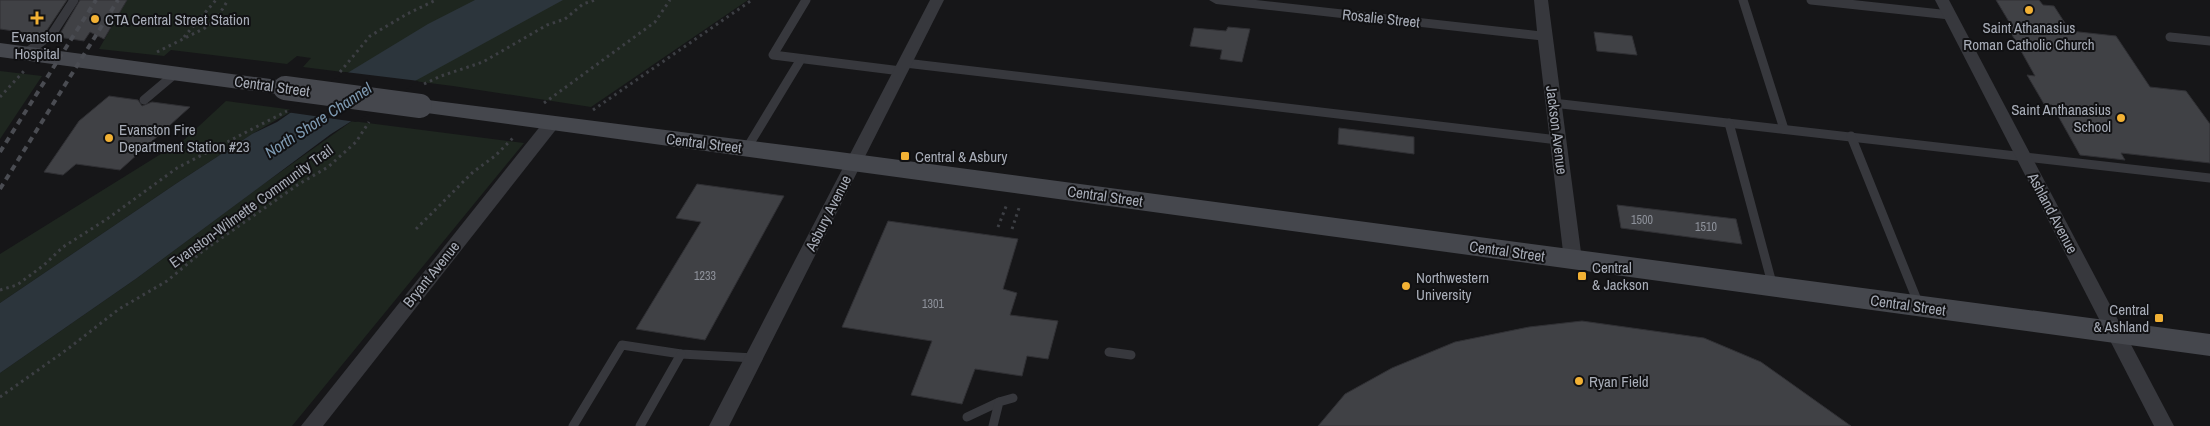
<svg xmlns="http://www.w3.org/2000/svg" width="2210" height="426" viewBox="0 0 2210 426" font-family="'Archivo Narrow',sans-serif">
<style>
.green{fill:#1e261f}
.water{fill:#2c353c}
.pier{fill:#161618}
.building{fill:#404145;stroke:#303034}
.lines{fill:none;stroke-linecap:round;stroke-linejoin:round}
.path{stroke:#3d3f44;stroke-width:3;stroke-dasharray:2.5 4;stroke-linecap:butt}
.service{stroke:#37383d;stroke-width:9}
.minor{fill:#37383d;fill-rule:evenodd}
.secondary{fill:#45474d;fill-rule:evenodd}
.rail{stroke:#4a4c52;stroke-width:4;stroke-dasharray:6 5;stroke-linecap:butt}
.secondary-bridge{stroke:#45474d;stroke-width:24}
.poi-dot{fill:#f2b134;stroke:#111113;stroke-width:2}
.labels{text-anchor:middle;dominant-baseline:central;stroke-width:4;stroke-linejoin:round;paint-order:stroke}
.number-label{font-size:12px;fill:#8e929b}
.street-label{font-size:15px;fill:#a8adb8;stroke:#111113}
.poi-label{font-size:15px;fill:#a8adb8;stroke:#111113;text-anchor:start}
.water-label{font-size:16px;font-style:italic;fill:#7f9bb3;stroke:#111113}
</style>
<rect width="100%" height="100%" fill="#161618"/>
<g class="green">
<polygon points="127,0 748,0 591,107 453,86 303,67 311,58 297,56 287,64 171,50 164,56 99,49"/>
<polygon points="0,71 42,76 0,139"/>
<polygon points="226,101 294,110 252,134 177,183 0,303 0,254 185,139"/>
<polygon points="352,121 524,143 292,426 0,426 0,373 137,278 258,188"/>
</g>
<polygon class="water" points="475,0 563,0 415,81 331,134 137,278 0,373 0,303 177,183 252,134 277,122 349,72 428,24"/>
<polygon class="pier" points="345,72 419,81 356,122 286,112"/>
<g class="building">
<polygon points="0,0 67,0 47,30 41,35 0,29"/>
<polygon points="80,0 127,0 104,39 90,32 84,41 58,37"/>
<polygon points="1996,0 2039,0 2043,5 2054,6 2070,31 2116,36 2150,87 2186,91 2210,124 2210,163 2121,153 2125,160 2080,155 2052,105 2044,104 2027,75 2035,76 2006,24 2011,25"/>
<polygon points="1228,27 1250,29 1242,62 1220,59 1222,50 1190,46 1194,28 1226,31"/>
<polygon points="1594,32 1632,36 1637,55 1597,51"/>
<polygon points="109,96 138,100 142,106 152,102 190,107 120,170 76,164 63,175 44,172 79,121"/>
<polygon points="1339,128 1414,137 1414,154 1338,144"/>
<polygon points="697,184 784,196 705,340 636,329 701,222 676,218"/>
<polygon points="1617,205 1736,219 1742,244 1621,228"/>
<polygon points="888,221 1018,239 1003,289 1017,293 1010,315 1058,321 1048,359 1027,356 1022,376 975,369 962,404 911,395 932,341 842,327"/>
<polygon points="1582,321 1704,338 1761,362 1851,426 1318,426 1345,394 1392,368 1455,342 1529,327"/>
</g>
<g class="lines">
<g class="path">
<polyline points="184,37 216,0"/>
<polyline points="157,52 205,28 217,18 228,0"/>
<polyline points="340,72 370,36 407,14 436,0"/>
<polyline points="424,84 441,76 483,62 547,25 565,19 583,4 595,0"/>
<polyline points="0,97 24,71"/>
<polyline points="544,103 655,22 670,0"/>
<polyline points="593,110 752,0"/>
<polyline points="998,227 1007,204"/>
<polyline points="416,229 473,172 495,156 513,138"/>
<polyline points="1012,229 1020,205"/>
<polyline points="0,290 17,285 44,265 63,247 107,219 177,168 287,111"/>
<polyline points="0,397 69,348 119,309 167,281 203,251 299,184 328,167 356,142 369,122"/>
</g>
<g class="service">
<polyline points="806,0 773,55 901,71"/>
<polyline points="1743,0 1784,129"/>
<polyline points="1811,0 1950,15"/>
<polyline points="2170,37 2210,41"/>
<polyline points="26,53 52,34 74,0"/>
<polyline points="905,63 1558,140"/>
<polyline points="144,100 176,73"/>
<polyline points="1553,103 2210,178"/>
<polyline points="1729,123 1773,287"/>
<polyline points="1851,136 1919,305"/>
<polyline points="747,148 801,59"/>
<polyline points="1109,352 1131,355"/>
<polyline points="967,417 999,402"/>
<polyline points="573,426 622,345 681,354 754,358"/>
<polyline points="640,426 681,354"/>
<polyline points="993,426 999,402 1013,398"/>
</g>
<g class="minor">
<polygon points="930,0 944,0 729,426 709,426"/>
<polygon points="1209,0 1256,0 1537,31 1534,0 1548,0 1582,260 1579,265 1573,267 1567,265 1564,260 1538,40 1216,4"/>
<polygon points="1935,0 1949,0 2174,426 2154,426"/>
<polygon points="552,118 558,119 560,123 558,127 323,426 301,426 546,119"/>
</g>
<g class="secondary">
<polygon points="0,43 285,81 293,83 296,88 293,93 285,95 0,57"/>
<polygon points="420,99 832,151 2210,334 2210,356 412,111 409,106 412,101"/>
</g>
<g class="rail">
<polyline points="0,152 96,0"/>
<polyline points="0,189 118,0"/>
</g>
<polyline class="secondary-bridge" points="285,88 420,106"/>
</g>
<g class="poi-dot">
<circle cx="2029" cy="10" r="5"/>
<path d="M34.5 10.5h5v5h5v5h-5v5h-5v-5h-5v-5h5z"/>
<circle cx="95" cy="19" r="5"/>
<circle cx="2121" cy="118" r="5"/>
<circle cx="109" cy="138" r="5"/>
<rect x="900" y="151" width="10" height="10" rx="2.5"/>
<rect x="1577" y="271" width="10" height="10" rx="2.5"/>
<circle cx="1406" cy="286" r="5"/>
<rect x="2154" y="313" width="10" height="10" rx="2.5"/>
<circle cx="1579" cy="381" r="5"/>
</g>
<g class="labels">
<g class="number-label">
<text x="1642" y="220">1500</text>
<text x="1706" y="227">1510</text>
<text x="705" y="276">1233</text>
<text x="933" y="304">1301</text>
</g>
<g class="street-label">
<text transform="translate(1381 18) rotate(6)">Rosalie Street</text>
<text transform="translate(272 86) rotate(8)">Central Street</text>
<text transform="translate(1557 130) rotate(83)">Jackson Avenue</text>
<text transform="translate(704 143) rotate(7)">Central Street</text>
<text transform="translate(1105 196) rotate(8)">Central Street</text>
<text transform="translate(251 206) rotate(-36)">Evanston-Wilmette Community Trail</text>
<text transform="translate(828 213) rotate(-63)">Asbury Avenue</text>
<text transform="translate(2053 213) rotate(62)">Ashland Avenue</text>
<text transform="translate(1507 251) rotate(8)">Central Street</text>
<text transform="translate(431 274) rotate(-51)">Bryant Avenue</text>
<text transform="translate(1908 305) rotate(8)">Central Street</text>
</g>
<g class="poi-label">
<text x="105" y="19">CTA Central Street Station</text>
<text x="2029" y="27" text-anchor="middle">Saint Athanasius<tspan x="2029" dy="17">Roman Catholic Church</tspan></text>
<text x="37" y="36" text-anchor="middle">Evanston<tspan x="37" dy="17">Hospital</tspan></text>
<text x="2111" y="109" text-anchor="end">Saint Anthanasius<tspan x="2111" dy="17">School</tspan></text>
<text x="119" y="129">Evanston Fire<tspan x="119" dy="17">Department Station #23</tspan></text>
<text x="915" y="156">Central &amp; Asbury</text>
<text x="1592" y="267">Central<tspan x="1592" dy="17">&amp; Jackson</tspan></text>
<text x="1416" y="277">Northwestern<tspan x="1416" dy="17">University</tspan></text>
<text x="2149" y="309" text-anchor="end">Central<tspan x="2149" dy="17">&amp; Ashland</tspan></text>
<text x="1589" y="381">Ryan Field</text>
</g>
<g class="water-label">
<text transform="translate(318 120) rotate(-33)">North Shore Channel</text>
</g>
</g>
</svg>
